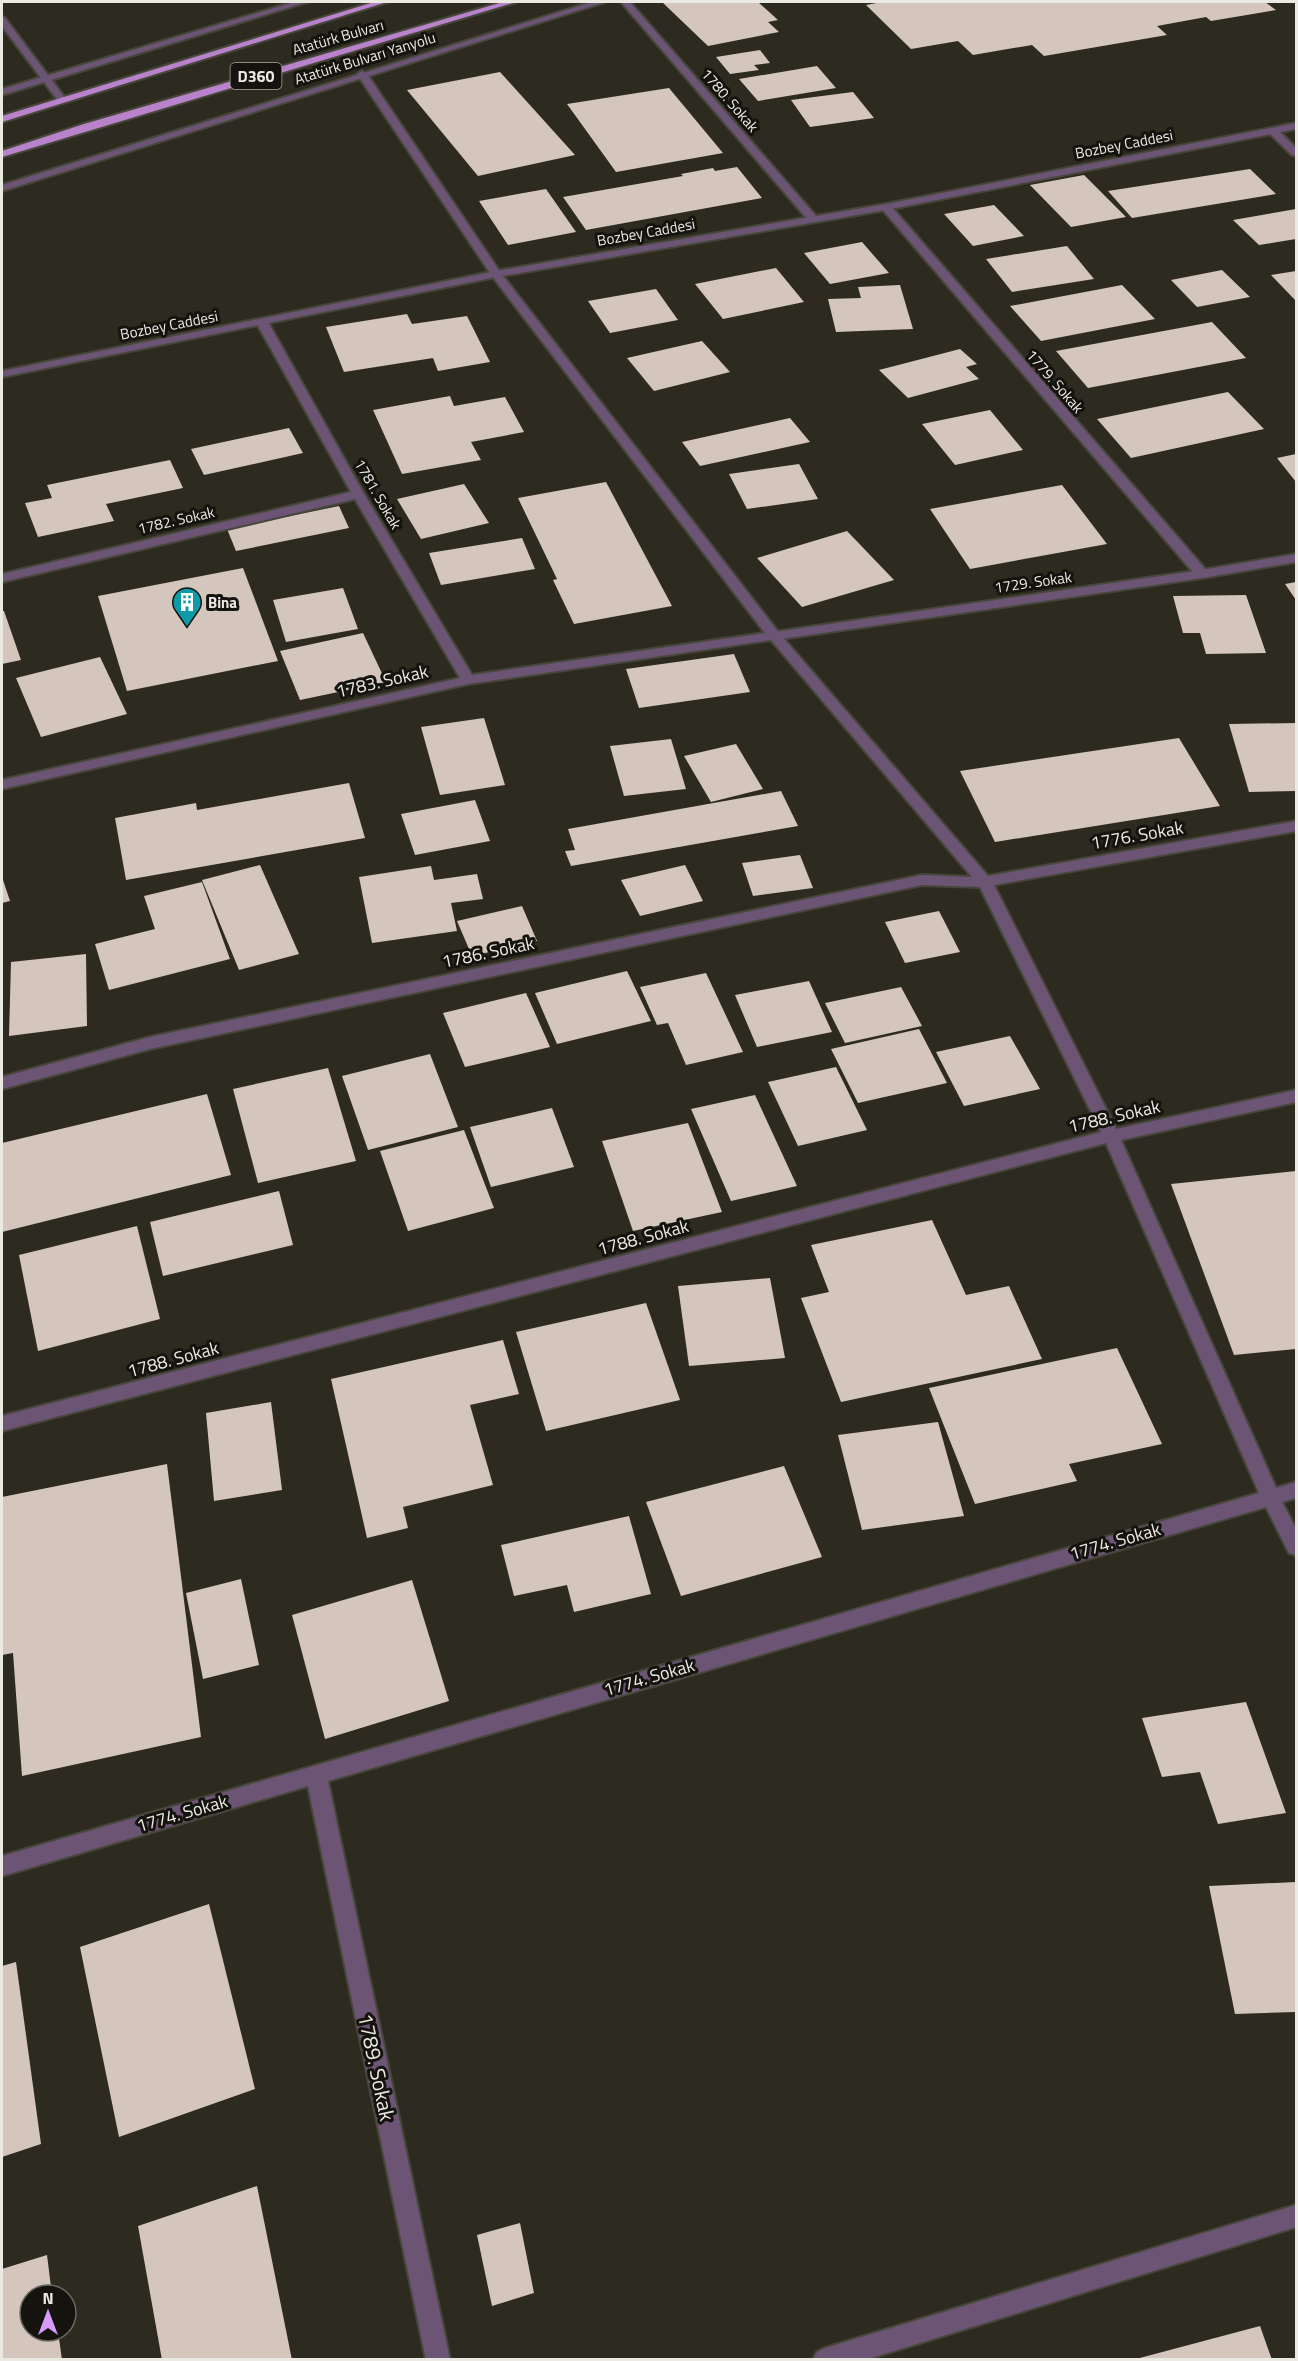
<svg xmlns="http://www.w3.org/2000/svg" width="1298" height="2361" viewBox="0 0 1298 2361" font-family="'Titillium Web',sans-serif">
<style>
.building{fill:#d4c5bd}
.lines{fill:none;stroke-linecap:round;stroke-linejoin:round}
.minor-casing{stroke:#47463a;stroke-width:4}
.tertiary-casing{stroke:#47463a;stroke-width:4}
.trunk-casing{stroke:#47463a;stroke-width:4}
.minor{fill:#6b5474;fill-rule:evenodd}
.tertiary{fill:#6b5474;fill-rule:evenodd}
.trunk{fill:#b883ca;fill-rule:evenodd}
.labels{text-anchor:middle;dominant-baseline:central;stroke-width:6;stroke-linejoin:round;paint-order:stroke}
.far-street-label{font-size:15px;fill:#eae9e2;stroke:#14130e}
.far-poi-label{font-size:15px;font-weight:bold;fill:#eae9e2;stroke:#14130e;text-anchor:start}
.shield{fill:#14130e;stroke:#aaa9a2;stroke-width:1.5}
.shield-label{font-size:16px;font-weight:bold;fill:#eae9e2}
.street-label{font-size:18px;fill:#eae9e2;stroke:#14130e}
.near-street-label{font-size:21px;fill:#eae9e2;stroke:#14130e}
</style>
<rect width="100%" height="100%" fill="#2d2b1f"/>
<g class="building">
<polygon points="662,2 758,2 778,20 768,22 779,32 708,46"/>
<polygon points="882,2 1265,2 1276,10 1211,21 1206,17 1157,26 1167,35 1044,56 1032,45 973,55 958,41 911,49 866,5"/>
<polygon points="760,50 770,63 754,65 759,70 730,74 716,57"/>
<polygon points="817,66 836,88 758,101 739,79"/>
<polygon points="500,72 575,155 478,176 407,90"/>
<polygon points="669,88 723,153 616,172 567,104"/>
<polygon points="853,92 874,118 810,127 791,100"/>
<polygon points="737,167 762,198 586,230 563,197 683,176 681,174 713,168 715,171"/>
<polygon points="1250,169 1276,194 1132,218 1108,191"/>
<polygon points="1084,175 1126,217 1071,227 1030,185"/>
<polygon points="546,189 576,232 508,245 479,201"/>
<polygon points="994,205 1024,236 973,246 944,214"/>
<polygon points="1296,209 1296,239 1259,245 1233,220"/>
<polygon points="862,242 889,273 830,284 804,253"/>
<polygon points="1067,246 1094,279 1012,292 986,259"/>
<polygon points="776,268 804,302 723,319 695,284"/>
<polygon points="1222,270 1250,297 1197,307 1171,280"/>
<polygon points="1296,271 1296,301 1271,275"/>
<polygon points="900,285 913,329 836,332 828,299 861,298 858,287"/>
<polygon points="1122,285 1155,319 1041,341 1010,306"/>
<polygon points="656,289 678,320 610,333 588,301"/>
<polygon points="407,314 412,324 467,316 490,362 438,371 433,358 344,372 326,327"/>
<polygon points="1212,322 1246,358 1088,388 1056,351"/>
<polygon points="702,341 730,372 654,391 627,358"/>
<polygon points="960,349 977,364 966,367 979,379 908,398 879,370"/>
<polygon points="1228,392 1264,429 1131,458 1097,419"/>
<polygon points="450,396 454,406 505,397 524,432 471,442 481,460 402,474 373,410"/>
<polygon points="990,410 1023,450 955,465 922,424"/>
<polygon points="790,418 810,442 700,466 682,442"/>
<polygon points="289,428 303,453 204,475 191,449"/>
<polygon points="1296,454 1296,482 1277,458"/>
<polygon points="170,460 183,488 106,504 114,521 38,537 25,503 52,498 47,485"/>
<polygon points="799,464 818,499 747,509 729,474"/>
<polygon points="606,482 672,606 574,624 553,580 557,579 518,498"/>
<polygon points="464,484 489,523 421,539 397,499"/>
<polygon points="1062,485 1107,544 970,569 930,509"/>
<polygon points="339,506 349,528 236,551 227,529"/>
<polygon points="847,531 894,580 802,607 757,558"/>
<polygon points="522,538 535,569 441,585 429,553"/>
<polygon points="243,568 278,661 127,691 98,596"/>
<polygon points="1296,582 1296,600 1285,584"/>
<polygon points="343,588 358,629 286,642 273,600"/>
<polygon points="1246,595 1266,653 1206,654 1200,633 1183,633 1173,596"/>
<polygon points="2,611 4,611 21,660 2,664"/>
<polygon points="363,633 386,682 300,700 280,651"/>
<polygon points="734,654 750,692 639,708 626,669"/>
<polygon points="100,657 127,714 41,737 16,678"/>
<polygon points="484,718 505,785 440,795 421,727"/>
<polygon points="1296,723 1296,791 1249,792 1229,724"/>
<polygon points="1179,738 1220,806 995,842 960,771"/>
<polygon points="671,739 686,789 624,796 610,746"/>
<polygon points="736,744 763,789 711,802 684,756"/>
<polygon points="349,783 365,838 126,880 115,818 196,803 197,810"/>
<polygon points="781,791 798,826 571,866 565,851 575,850 568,829"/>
<polygon points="475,800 490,841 415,855 401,814"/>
<polygon points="800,855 813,888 753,896 742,863"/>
<polygon points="260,865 299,954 239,970 202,880"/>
<polygon points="685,865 703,901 640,916 621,880"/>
<polygon points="431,866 434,880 477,874 483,899 451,903 457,931 372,943 359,877"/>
<polygon points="2,877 10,901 2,903"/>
<polygon points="202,882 230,959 109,990 95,944 155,929 144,896"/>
<polygon points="522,906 537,941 472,956 457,921"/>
<polygon points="939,911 960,952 905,963 885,922"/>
<polygon points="86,954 87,1026 9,1036 11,962"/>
<polygon points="627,971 651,1021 557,1044 535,993"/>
<polygon points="706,973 743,1052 686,1065 668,1023 657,1025 640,987"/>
<polygon points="809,981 832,1032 757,1047 735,995"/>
<polygon points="901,987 922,1026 845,1043 825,1003"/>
<polygon points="526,993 550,1047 465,1067 443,1013"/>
<polygon points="919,1029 947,1083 858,1103 831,1049"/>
<polygon points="1010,1036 1040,1089 964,1106 936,1052"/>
<polygon points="430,1054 458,1127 368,1150 342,1076"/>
<polygon points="836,1067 867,1130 798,1146 768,1082"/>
<polygon points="328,1068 356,1161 258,1183 233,1089"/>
<polygon points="207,1094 231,1175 2,1232 2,1143"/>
<polygon points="755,1095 797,1186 731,1201 691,1109"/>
<polygon points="552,1108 574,1167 491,1187 470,1127"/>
<polygon points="688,1123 722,1212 633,1231 602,1141"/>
<polygon points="464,1130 494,1208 408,1231 380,1151"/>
<polygon points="1296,1171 1296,1349 1234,1355 1171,1184"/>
<polygon points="279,1191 293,1245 163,1276 150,1222"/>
<polygon points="932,1220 966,1295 1009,1286 1042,1359 841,1402 801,1298 829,1292 811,1245"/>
<polygon points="137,1226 160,1319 38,1351 19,1255"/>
<polygon points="770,1278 785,1358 689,1366 678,1286"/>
<polygon points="646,1303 680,1400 546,1431 516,1332"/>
<polygon points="503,1340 519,1394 470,1405 493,1485 403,1507 408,1528 367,1538 331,1379"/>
<polygon points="1117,1348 1162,1444 1069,1464 1077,1481 975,1504 929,1388"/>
<polygon points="271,1402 282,1490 214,1501 206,1413"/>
<polygon points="938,1422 964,1516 862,1530 838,1435"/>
<polygon points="167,1464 201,1737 22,1776 13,1653 2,1655 2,1497"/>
<polygon points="784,1466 822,1557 681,1596 646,1502"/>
<polygon points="629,1516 651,1594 574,1612 567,1585 514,1596 501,1545"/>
<polygon points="241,1579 259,1665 203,1679 186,1593"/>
<polygon points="412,1580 449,1701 325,1739 292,1615"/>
<polygon points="1246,1702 1286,1813 1218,1824 1200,1772 1162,1777 1142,1718"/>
<polygon points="1296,1882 1296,2012 1235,2014 1209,1886"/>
<polygon points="209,1904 255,2089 119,2137 80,1947"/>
<polygon points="16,1962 41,2144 2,2157 2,1966"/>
<polygon points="257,2186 292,2360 162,2360 138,2226"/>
<polygon points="520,2223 534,2293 492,2306 477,2235"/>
<polygon points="47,2255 52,2295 30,2295 30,2331 58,2331 62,2360 2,2360 2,2269"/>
<polygon points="1260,2326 1272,2360 1137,2360 1136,2359"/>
</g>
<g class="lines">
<g class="minor-casing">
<g id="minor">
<polygon points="621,2 630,2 816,216 816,220 808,220"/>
<polygon points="2,17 5,18 65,98 65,102 59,102 2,26"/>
<polygon points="362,71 367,74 500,272 779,633 988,876 1296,821 1296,831 994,885 1116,1129 1296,1090 1296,1102 1121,1140 1276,1488 1296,1482 1296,1498 1282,1502 1296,1529 1296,1555 1289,1553 1266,1507 328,1781 450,2360 426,2360 308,1786 2,1876 2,1856 1259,1493 1106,1143 2,1431 2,1416 1101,1132 980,887 922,885 150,1049 2,1089 2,1077 150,1037 922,875 972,877 771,640 468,684 2,789 2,780 460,678 355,499 2,582 2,574 351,492 256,322 262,319 268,322 364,494 472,675 765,633 492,276 357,74"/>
<polygon points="1269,129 1277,129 1296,148 1296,156 1292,155 1269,133"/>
<polygon points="886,204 890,205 1207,571 1208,574 1207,577 1197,577 882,209 881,207"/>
<polygon points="1296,2205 1296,2227 865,2360 813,2360 817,2352 825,2348"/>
</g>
</g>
<g class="tertiary-casing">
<g id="tertiary">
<polygon points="294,2 307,2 2,95 2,89"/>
<polygon points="592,2 605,2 2,191 2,185"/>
<polygon points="1296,123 1296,129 886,210 496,277 2,377 2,371 496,271 886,204"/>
<polygon points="1296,554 1296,562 1202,578 774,640 767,636 774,632 1202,570"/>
</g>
</g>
<g class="trunk-casing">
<g id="trunk">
<polygon points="374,2 387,2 2,122 2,116"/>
<polygon points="503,2 516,2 2,157 2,151 84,124"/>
</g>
</g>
<use href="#minor" class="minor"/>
<use href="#tertiary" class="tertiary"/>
<use href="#trunk" class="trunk"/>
</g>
<defs>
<g id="building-pin" transform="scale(1.5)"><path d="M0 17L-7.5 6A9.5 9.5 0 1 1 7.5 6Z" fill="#0f9aa8" stroke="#14130e"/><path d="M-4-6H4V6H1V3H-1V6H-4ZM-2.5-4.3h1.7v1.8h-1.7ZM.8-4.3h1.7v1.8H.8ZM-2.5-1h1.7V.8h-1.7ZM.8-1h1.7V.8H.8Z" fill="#fff"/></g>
</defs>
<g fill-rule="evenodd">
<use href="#building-pin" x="187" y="602"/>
</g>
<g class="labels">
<g class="far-street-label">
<text transform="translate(338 37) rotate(-16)">Atatürk Bulvarı</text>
<text transform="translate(365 58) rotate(-17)">Atatürk Bulvarı Yanyolu</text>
<text transform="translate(730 100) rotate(49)">1780. Sokak</text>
<text transform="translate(1124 144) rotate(-11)">Bozbey Caddesi</text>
<text transform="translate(646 232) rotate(-10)">Bozbey Caddesi</text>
<text transform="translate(169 325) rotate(-11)">Bozbey Caddesi</text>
<text transform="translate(1055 381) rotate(49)">1779. Sokak</text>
<text transform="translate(378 494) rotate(60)">1781. Sokak</text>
<text transform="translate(176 520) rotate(-13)">1782. Sokak</text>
<text transform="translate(1033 582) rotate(-8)">1729. Sokak</text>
</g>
<g class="far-poi-label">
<text x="208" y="602">Bina</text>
</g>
<rect class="shield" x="230.5" y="63" width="51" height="26" rx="4.5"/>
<g class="shield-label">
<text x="256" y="76">D360</text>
</g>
<g class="street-label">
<text transform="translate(382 681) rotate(-13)">1783. Sokak</text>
<text transform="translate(1137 835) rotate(-10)">1776. Sokak</text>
<text transform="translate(488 952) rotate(-12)">1786. Sokak</text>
<text transform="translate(1114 1116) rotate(-13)">1788. Sokak</text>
<text transform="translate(643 1237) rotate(-15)">1788. Sokak</text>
<text transform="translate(173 1359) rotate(-15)">1788. Sokak</text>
<text transform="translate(1115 1541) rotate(-16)">1774. Sokak</text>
<text transform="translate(649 1677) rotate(-16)">1774. Sokak</text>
<text transform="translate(182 1813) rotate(-16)">1774. Sokak</text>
</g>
<g class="near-street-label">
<text transform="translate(377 2067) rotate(78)">1789. Sokak</text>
</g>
</g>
<rect width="1298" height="2361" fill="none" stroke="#eae9e2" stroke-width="6"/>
<g transform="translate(48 2313)"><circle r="28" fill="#14130e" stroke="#6a6963" stroke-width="1.5"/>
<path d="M0-4.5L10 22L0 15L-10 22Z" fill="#d79bf9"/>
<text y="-9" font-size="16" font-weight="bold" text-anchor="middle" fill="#eae9e2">N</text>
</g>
</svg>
